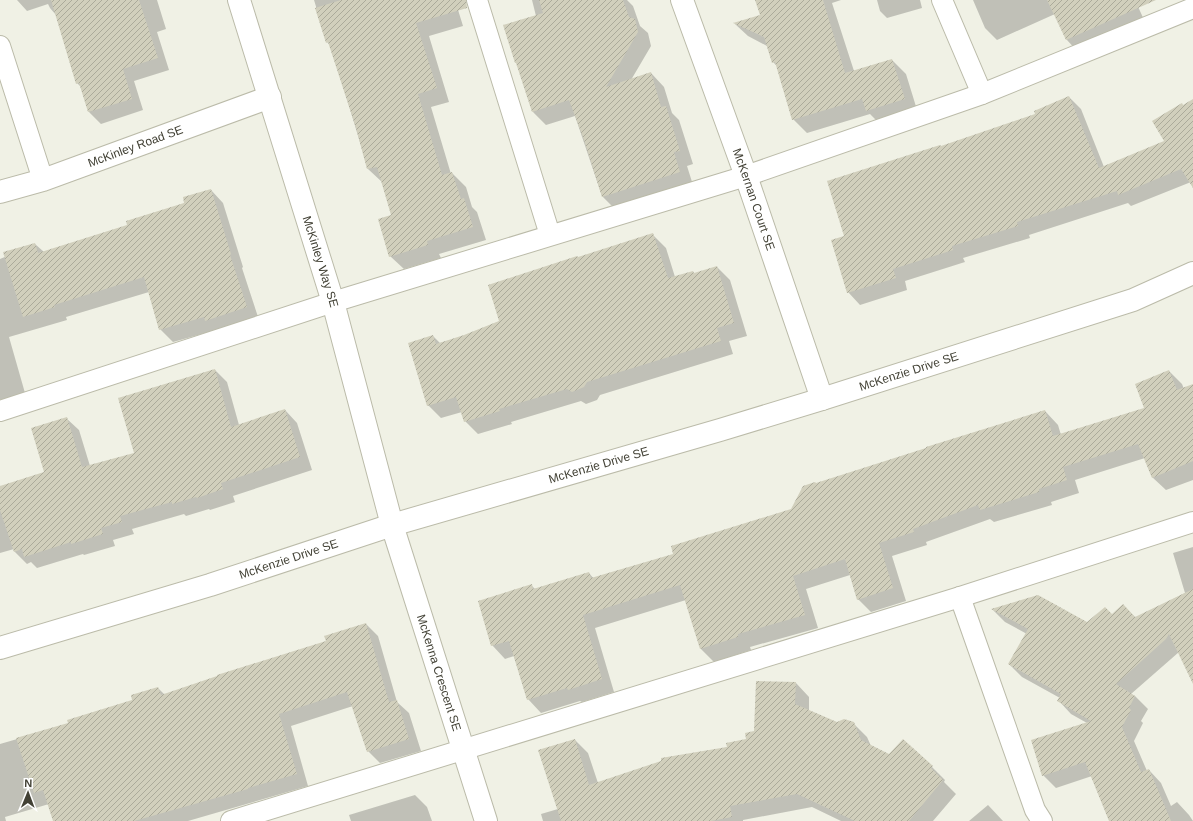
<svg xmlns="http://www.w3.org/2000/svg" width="1193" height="821" viewBox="0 0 1193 821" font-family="Arial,sans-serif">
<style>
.shadow{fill:#0003}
.building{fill:url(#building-hatch)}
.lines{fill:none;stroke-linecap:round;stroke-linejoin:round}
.service-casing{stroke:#bbbba9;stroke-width:22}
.minor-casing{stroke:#bbbba9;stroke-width:24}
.tertiary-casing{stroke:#bbbba9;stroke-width:24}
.service{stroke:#fff;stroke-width:20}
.minor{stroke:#fff;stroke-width:22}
.tertiary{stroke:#fff;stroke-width:22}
.labels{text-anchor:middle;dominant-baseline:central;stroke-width:3;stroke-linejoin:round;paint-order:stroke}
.street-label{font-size:12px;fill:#424135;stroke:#fff}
</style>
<defs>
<pattern id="building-hatch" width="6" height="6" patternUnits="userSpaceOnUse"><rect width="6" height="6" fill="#d1cfbc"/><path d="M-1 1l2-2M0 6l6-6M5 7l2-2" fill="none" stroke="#abaa9a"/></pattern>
</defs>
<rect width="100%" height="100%" fill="#f0f1e5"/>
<g class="shadow">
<polygon points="17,0 157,0 166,29 157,32 169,70 134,81 143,110 101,124 89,112 81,87 77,83 56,15 50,8 48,4 27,11"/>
<polygon points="314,0 455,0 463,26 429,36 449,102 431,107 451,174 452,173 466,187 472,207 477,212 486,240 439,254 441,258 404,269 390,256 393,216 382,182 368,169 331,46 327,42"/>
<polygon points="532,0 627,0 633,6 640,26 648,33 651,46 631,80 651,73 664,87 672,113 679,120 693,164 687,166 693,185 616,210 602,196 575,116 546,125 533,112 536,16"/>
<polygon points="756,0 841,0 832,3 854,71 892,60 906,74 918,113 880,124 870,114 807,133 793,119 778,67 773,62 767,46 748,36 735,24 761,16"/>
<polygon points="877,0 920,0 922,8 887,18 880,11"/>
<polygon points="973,0 1135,0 1145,22 1078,52 1067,40 1055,14 997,40 985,28"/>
<polygon points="1069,97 1081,109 1104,167 1166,142 1183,106 1193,100 1193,185 1191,182 1131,206 1128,203 1029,235 1030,238 963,258 965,262 905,281 907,290 860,305 848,292 845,236 941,147 1037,115"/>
<polygon points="211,190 223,203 243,267 242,268 259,320 216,330 173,342 160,329 149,292 66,317 67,320 9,337 25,393 0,400 0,259 35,244 44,252 129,226 185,203"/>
<polygon points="653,235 666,248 675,277 694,274 717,267 730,280 747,336 729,341 733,354 600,395 597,400 586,404 581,401 511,422 512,424 478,434 465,421 462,412 441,418 428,405 433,336 440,343 465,336 500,321 578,258"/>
<polygon points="215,370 227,382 239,425 285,410 297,423 312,470 233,496 235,502 210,510 209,509 186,516 184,514 132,529 134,534 113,540 115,546 84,555 83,554 37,568 31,562 27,564 14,551 14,549 0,553 0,487 46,473 66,418 79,430 90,466 135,454"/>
<polygon points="1169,371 1182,384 1184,389 1193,385 1193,480 1166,490 1152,477 1145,458 1075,480 1079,493 1051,502 1052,505 994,522 990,519 926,542 927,545 892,556 906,601 871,612 858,599 850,575 806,589 818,628 750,647 751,650 714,662 701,649 686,600 595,628 614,692 582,702 580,701 541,713 528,699 514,656 505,659 492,645 531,585 535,589 589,573 594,579 674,555 792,510 816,484 1045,411 1058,425 1061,435 1146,409"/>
<polygon points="1193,547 1193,668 1179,652 1131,694 1135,696 1148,709 1141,721 1143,723 1134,741 1147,771 1149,770 1161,783 1171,806 1177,802 1189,815 1193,821 1113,821 1092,776 1056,788 1043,775 1087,723 1071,714 1059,701 1060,698 1022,677 1009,664 1027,634 1005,622 993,610 1087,623 1112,615 1123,605 1136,618 1185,593 1173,553"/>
<polygon points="366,624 378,636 397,702 409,713 421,751 380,763 368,751 353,706 291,726 308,786 188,821 54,821 49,804 5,817 6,821 0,821 0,744 69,724 134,701 158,688 165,695 327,642"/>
<polygon points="796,683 809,697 809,711 837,723 853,723 867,737 871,746 889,756 932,767 945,780 944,782 956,794 933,821 841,821 812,807 743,820 743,821 543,821 541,814 558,809 575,740 588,753 598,783 728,747 748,740"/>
<polygon points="415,795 427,807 432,821 351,821 349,815"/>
<polygon points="988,805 1003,821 969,821"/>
</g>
<g class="building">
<polygon points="51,0 139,0 158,58 123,69 132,99 88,112 79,83 76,84"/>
<polygon points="341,0 466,0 467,8 416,23 437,88 418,94 442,175 452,172 461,199 464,198 473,227 427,241 428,245 389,257 378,219 391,215 377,167 367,169 356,128 328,42 326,43 315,8"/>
<polygon points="539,0 623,0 629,17 635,19 638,32 606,87 651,72 661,107 666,106 680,151 674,152 680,172 602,197 584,140 569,100 532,112 516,63 515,63 503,25 543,13"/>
<polygon points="755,0 823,0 845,73 892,59 905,99 866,111 862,99 792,120 775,62 772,63 764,37 733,23 760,15"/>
<polygon points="1047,0 1156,0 1066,40"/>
<polygon points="1069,96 1099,168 1164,141 1152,121 1182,103 1183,105 1193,99 1193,188 1181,169 1118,195 1117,191 1017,222 1018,226 952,246 953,250 893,269 896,278 847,293 831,240 844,236 827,181 940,145 941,146 1035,114 1034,111"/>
<polygon points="211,189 231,254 230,255 247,307 205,321 204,317 159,330 144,277 54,305 55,307 23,317 3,252 35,243 38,253 127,225 126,221 184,203 183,197"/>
<polygon points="653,233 668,278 693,271 694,273 717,266 734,323 717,328 721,341 587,382 584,387 572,392 567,389 499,409 500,411 464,422 456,397 427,406 408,343 433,335 436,344 464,335 499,321 488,285 577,256 578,257"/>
<polygon points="215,369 231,427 285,409 300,457 221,483 223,489 197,498 196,497 172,504 172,502 120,516 122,522 101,528 103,534 71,544 71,542 24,557 22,549 14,552 0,510 0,486 44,472 31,428 67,417 82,467 134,453 118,398"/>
<polygon points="1169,370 1177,390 1193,384 1193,461 1152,478 1138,444 1063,467 1067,480 1039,489 1039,492 980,510 978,505 913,529 914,532 879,543 893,588 857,600 845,559 793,576 805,615 738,634 738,637 700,649 680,585 583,615 602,679 568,690 567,688 527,700 509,641 491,646 478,601 532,584 533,589 589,572 591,578 673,554 671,546 791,509 803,486 815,482 816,483 926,448 926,447 1045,410 1053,436 1144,408 1135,384"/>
<polygon points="1193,589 1193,684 1169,634 1166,639 1116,684 1135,696 1129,708 1131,710 1122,727 1141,772 1149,769 1171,821 1109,821 1085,762 1042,776 1031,740 1091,721 1057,701 1061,694 1008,664 1028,629 991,609 1038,595 1087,622 1105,607 1112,614 1123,604 1135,617"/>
<polygon points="366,623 389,702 397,700 409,739 367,752 347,692 279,714 297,774 248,788 248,789 134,821 53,821 43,790 34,793 16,738 68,723 67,720 132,700 131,695 158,687 161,695 217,676 217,675 326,641 324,636"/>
<polygon points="756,681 796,682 795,704 837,722 844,719 854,722 861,740 889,754 903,739 933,766 931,768 943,780 909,821 855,821 797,794 730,806 732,817 711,821 561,821 538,750 575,739 589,785 661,761 661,758 727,747 726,743 746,739 745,733 754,731"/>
</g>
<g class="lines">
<g class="service-casing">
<g id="service">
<polyline points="477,0 550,235"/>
<polyline points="942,0 982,94"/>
<polyline points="0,46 43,180"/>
<polyline points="0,411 333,302 746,176 982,94 1193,8"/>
<polyline points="960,597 1035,810 1042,821"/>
<polyline points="231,821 960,597 1193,522"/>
</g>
</g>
<g class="minor-casing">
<g id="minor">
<path id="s1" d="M 239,0 L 333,302 L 392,525 L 486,821"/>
<path id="s2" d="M 682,0 L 746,176 L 822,399"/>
<path id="s3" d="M 0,192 L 43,180 L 270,97"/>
</g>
</g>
<g class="tertiary-casing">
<g id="tertiary">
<path id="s4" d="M 0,648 L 210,585 L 392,525 L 720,430 L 822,399 L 1133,300 L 1193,273"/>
</g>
</g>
<use href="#service" class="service"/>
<use href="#minor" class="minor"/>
<use href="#tertiary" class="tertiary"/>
</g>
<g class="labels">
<g class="street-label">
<text stroke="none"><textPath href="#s3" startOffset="143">McKinley Road SE</textPath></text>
<text stroke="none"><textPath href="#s2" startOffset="212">McKernan Court SE</textPath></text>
<text stroke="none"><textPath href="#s1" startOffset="274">McKinley Way SE</textPath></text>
<text stroke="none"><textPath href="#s4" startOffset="950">McKenzie Drive SE</textPath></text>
<text stroke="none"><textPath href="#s4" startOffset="626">McKenzie Drive SE</textPath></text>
<text stroke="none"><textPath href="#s4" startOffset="302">McKenzie Drive SE</textPath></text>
<text stroke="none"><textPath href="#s1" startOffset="702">McKenna Crescent SE</textPath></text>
</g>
</g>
<g transform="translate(28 793) rotate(1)" stroke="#ffffff" stroke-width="3" paint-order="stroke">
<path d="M0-3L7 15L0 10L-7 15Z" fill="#424135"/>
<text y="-6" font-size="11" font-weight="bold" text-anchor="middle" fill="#424135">N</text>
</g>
</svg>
